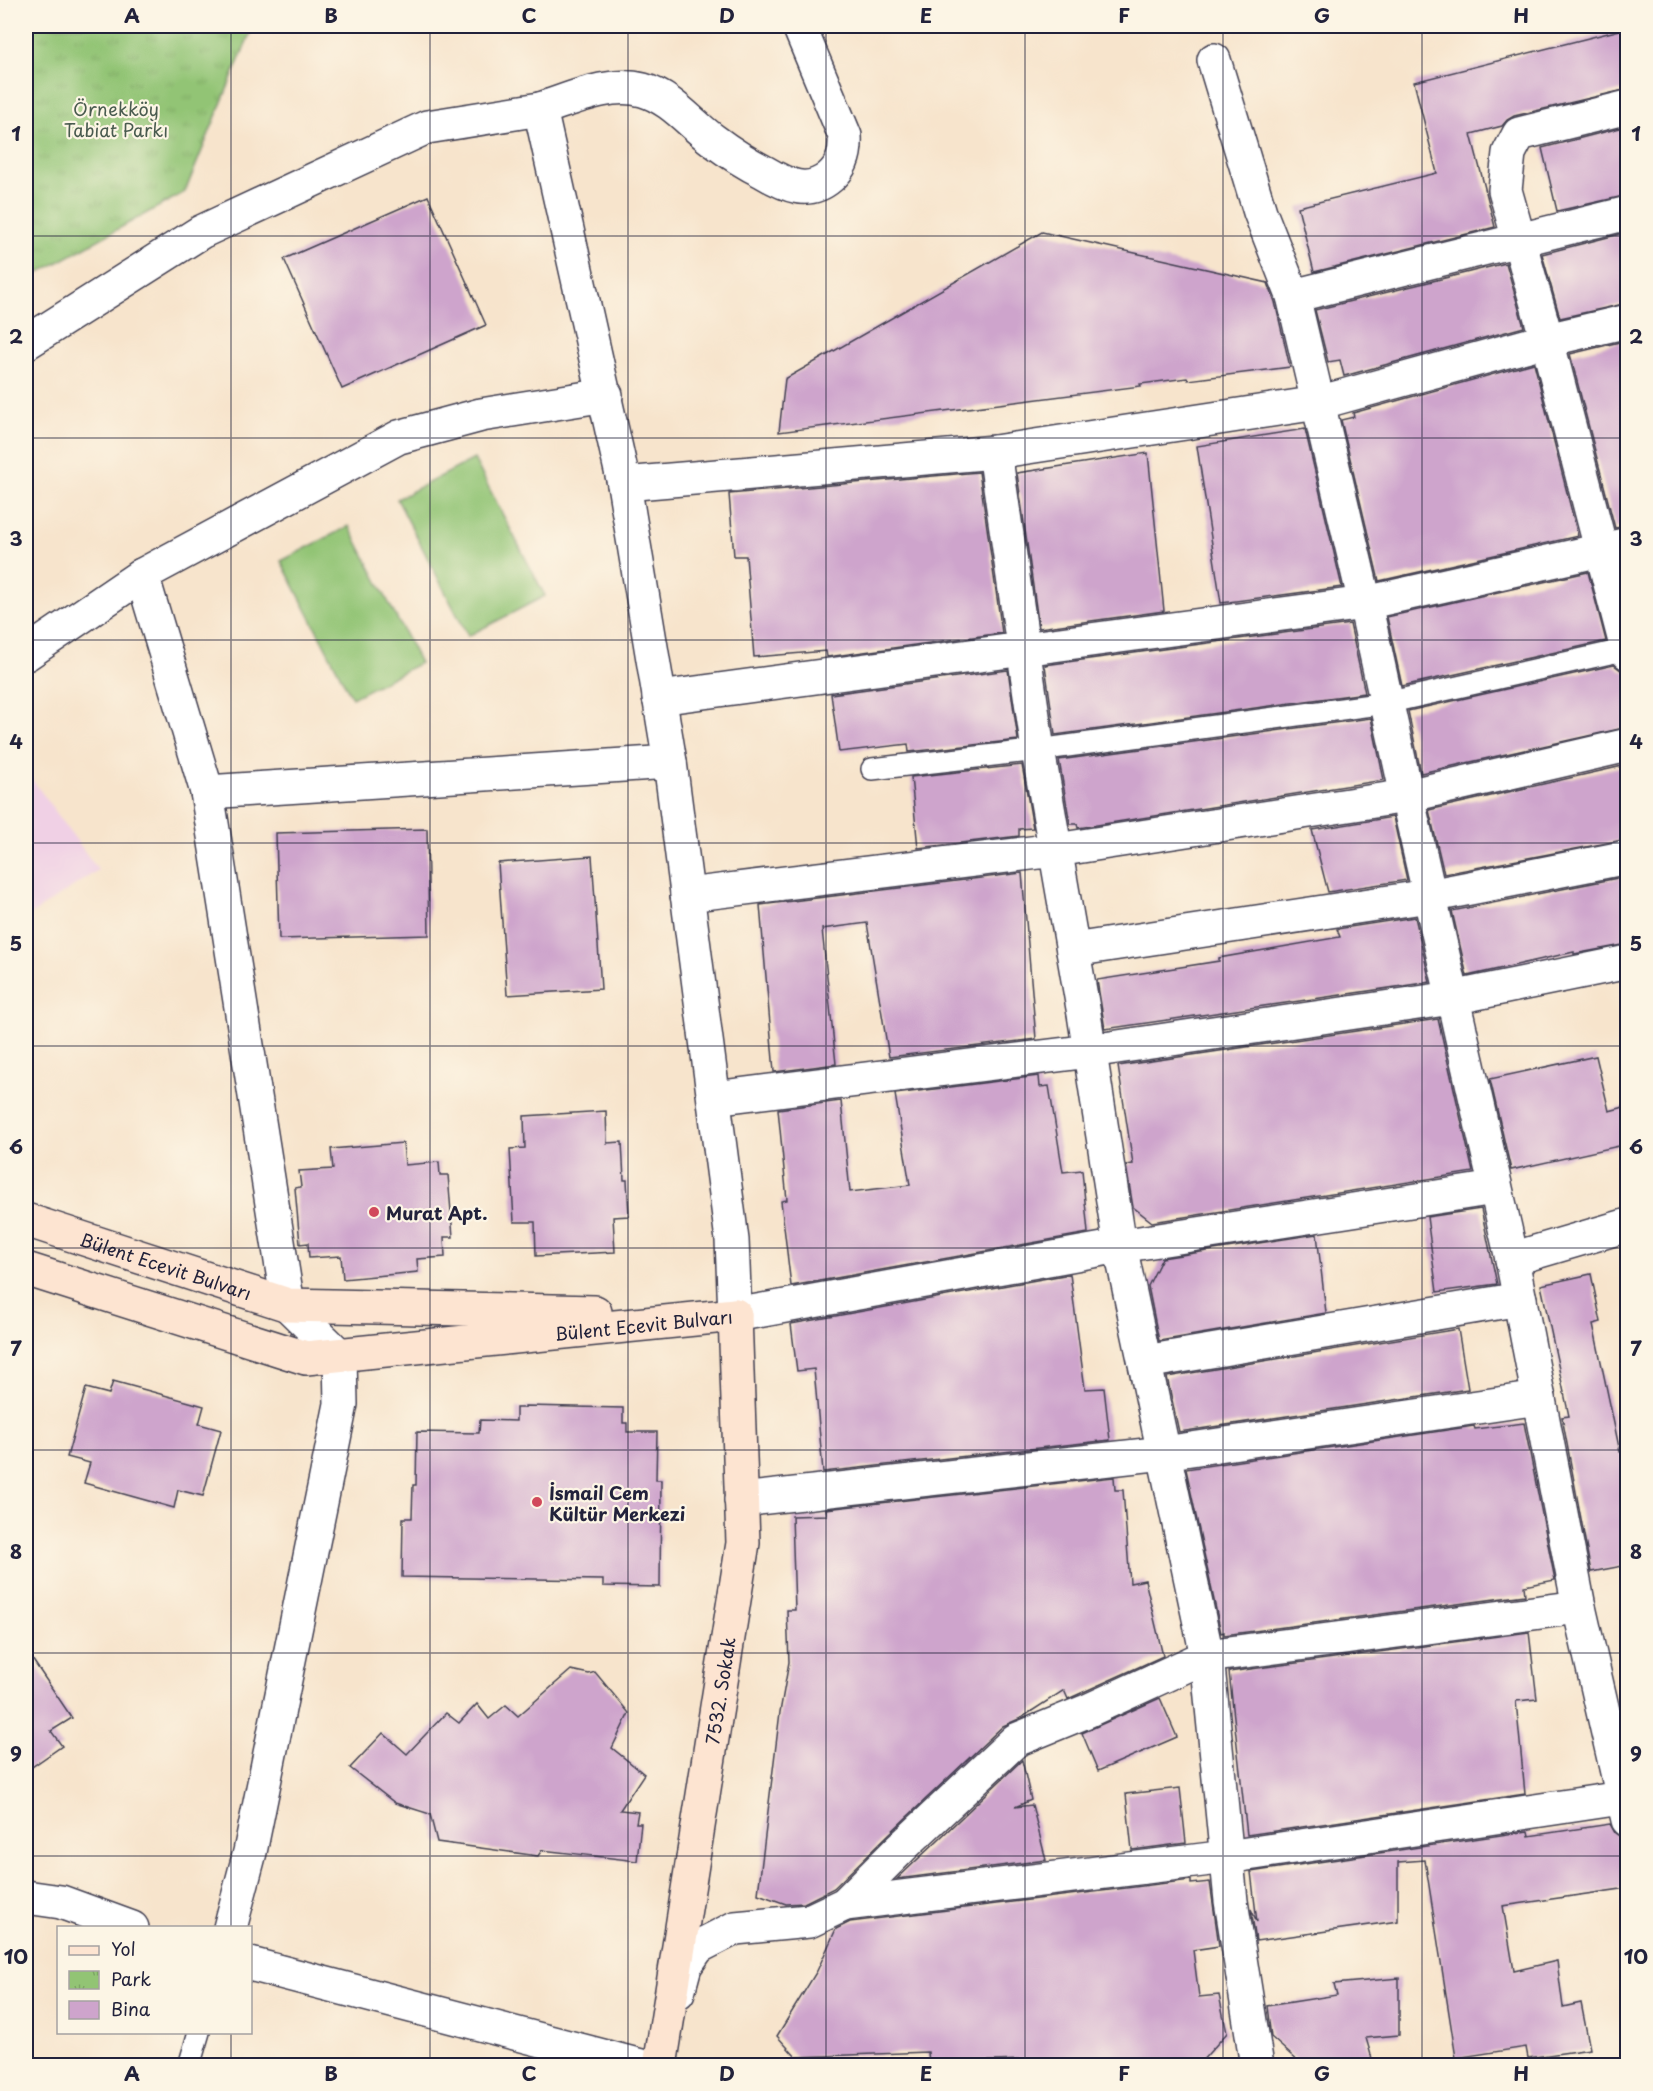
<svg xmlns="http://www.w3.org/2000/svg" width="1653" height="2091" viewBox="0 0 1653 2091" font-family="'Playpen Sans',sans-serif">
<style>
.built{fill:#f0d0e5}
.park{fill:url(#park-tufts);stroke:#5a7358;stroke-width:1.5}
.garden{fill:#92c474;stroke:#5a7358;stroke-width:1.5}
.building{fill:#cea4cc}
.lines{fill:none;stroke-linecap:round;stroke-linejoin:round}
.lane-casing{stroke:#423f51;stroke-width:24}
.street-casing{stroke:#423f51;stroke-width:36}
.secondary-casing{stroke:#423f51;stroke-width:36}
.lane{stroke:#fff;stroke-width:21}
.street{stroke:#fff;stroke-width:33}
.secondary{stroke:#fde4d1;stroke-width:33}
.grid{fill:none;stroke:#22223b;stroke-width:1.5;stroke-opacity:0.55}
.poi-dot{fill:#d1495b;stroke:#fcf5e5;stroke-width:2}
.labels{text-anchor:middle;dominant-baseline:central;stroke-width:4.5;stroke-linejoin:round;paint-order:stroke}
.park-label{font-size:18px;fill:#495b4f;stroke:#fcf5e5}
.poi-label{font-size:18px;font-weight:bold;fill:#22223b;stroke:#fcf5e5;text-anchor:start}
.street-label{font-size:18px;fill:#22223b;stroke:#fcf5e5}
.neatline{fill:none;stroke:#22223b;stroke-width:2}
.grid-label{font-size:20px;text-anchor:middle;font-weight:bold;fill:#22223b}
</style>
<defs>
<pattern id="park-tufts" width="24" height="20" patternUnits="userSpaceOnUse" patternTransform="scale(1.5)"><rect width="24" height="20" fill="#92c474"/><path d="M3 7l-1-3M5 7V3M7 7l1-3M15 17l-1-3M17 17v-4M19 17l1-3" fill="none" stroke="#7ea865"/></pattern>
</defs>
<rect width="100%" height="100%" fill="#fcf5e5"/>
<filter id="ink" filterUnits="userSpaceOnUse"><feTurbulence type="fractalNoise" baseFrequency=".0167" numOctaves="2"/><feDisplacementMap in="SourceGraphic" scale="12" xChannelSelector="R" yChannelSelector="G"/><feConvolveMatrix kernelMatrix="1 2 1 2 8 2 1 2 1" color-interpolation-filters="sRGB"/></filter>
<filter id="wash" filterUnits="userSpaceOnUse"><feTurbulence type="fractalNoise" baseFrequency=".008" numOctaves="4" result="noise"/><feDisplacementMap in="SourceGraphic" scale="24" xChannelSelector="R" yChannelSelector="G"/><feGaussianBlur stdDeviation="1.35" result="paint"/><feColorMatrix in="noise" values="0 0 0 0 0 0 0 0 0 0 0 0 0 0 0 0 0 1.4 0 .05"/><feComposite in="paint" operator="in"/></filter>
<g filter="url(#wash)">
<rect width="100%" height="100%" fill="#f7e4cc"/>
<polygon class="built" points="26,771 98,870 26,918"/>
<polygon class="park" points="26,26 253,26 185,192 26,280"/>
<g class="garden">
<polygon points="474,459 545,596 468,636 397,499"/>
<polygon points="349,526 420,663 352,698 281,561"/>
</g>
<g id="blocks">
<g class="building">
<polygon points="1628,28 1628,89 1514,116 1507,120 1502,126 1471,134 1495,227 1314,272 1298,207 1437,173 1414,82"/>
<polygon points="1628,126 1628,195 1557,211 1542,148"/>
<polygon points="428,196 486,325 342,389 284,259"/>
<polygon points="1042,232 1268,283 1275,302 1290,367 1188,380 1187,378 1140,384 1141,386 779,432 785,379"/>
<polygon points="1628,232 1628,303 1560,318 1542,254"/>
<polygon points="1506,263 1524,327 1344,376 1340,360 1328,362 1315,310"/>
<polygon points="1628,340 1628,526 1615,528 1570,354"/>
<polygon points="1534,363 1578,536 1379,581 1341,420 1354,417 1353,413"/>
<polygon points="1305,429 1342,587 1221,603 1197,446"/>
<polygon points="1148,453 1164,611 1039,628 1017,473"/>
<polygon points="979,472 1002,633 827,657 826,651 754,657 746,556 734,556 729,494"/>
<polygon points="1588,572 1606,641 1402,686 1387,617"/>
<polygon points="1350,624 1365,693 1055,735 1045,665"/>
<polygon points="1614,665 1622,671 1628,671 1628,727 1421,773 1408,711"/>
<polygon points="1008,670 1018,740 909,752 908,744 839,752 831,694"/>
<polygon points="1371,718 1384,780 1078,828 1077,824 1070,824 1059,760"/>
<polygon points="1022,765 1033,828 1019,829 1019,836 918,848 911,777"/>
<polygon points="1627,765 1628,839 1444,874 1429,810"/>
<polygon points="1393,817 1407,880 1328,892 1312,830"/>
<polygon points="427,829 429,935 279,939 276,833"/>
<polygon points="592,856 601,989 507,995 498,863"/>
<polygon points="1022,873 1036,1039 889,1057 867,923 822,929 836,1064 774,1072 760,905"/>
<polygon points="1628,876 1628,944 1574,954 1574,952 1467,976 1452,911"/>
<polygon points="1415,917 1430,982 1105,1029 1097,980 1219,961 1219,958 1340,937 1337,929"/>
<polygon points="1438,1019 1473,1172 1152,1222 1133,1207 1126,1165 1133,1164 1118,1066"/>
<polygon points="1596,1056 1609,1111 1628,1106 1628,1144 1511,1170 1490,1079"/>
<polygon points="1039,1076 1040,1087 1049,1086 1063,1172 1082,1170 1088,1233 791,1286 781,1201 787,1200 778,1109 841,1101 850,1192 910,1185 895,1094"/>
<polygon points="606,1111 607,1143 622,1142 624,1180 627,1180 629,1216 613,1217 615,1252 536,1256 535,1222 514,1222 510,1149 525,1148 524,1116"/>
<polygon points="403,1143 405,1165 439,1162 440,1175 448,1175 453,1237 444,1237 445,1257 417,1259 418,1272 343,1279 341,1256 309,1258 308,1243 300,1244 295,1188 301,1187 299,1171 333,1169 331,1149"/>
<polygon points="1481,1209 1497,1284 1437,1292 1427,1217"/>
<polygon points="1317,1234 1326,1313 1159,1341 1148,1286 1162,1258"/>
<polygon points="1070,1274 1085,1389 1104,1388 1110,1440 823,1472 814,1369 797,1371 791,1324"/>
<polygon points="1591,1274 1601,1322 1593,1324 1620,1452 1628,1451 1628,1565 1591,1572 1562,1417 1569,1416 1541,1285"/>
<polygon points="1458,1329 1468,1389 1179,1432 1167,1377"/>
<polygon points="113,1381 204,1406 199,1424 221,1430 203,1496 178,1490 174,1508 84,1483 90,1463 67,1457 86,1388 109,1394"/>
<polygon points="525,1406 623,1408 623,1423 627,1423 627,1432 657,1432 656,1480 661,1480 660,1587 603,1586 603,1580 402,1577 403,1518 412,1518 413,1485 416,1485 417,1432 479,1433 480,1420 516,1421 516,1408 525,1408"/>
<polygon points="1524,1423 1555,1580 1524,1586 1525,1595 1224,1635 1224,1632 1221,1633 1186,1469 1474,1426 1475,1429"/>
<polygon points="1114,1477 1115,1490 1123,1490 1130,1583 1145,1580 1163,1656 1068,1699 1064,1690 1021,1718 1003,1726 889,1834 834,1888 804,1903 786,1904 758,1894 780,1712 789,1662 787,1610 795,1610 792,1516 827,1515 826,1509"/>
<polygon points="1529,1632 1537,1699 1516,1701 1525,1794 1247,1835 1229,1672"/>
<polygon points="26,1650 72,1718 51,1731 62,1746 26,1771"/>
<polygon points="571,1670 589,1674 595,1672 629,1713 612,1748 644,1774 620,1810 638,1812 636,1823 641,1823 637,1861 542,1850 538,1856 437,1842 430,1814 395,1803 350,1768 383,1733 407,1754 446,1713 459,1723 477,1704 489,1719 506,1705 518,1716"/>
<polygon points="1160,1698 1177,1737 1098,1771 1082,1733"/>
<polygon points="1022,1760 1031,1800 1015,1807 1032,1805 1046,1860 897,1879"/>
<polygon points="1180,1788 1186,1843 1132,1850 1126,1794"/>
<polygon points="1610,1824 1615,1833 1622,1838 1628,1838 1628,1888 1503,1906 1514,1971 1557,1961 1563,2007 1581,2003 1590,2049 1528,2058 1526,2047 1456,2058 1425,1860 1398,1862 1398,1921 1256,1941 1251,1909 1257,1922 1251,1872 1528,1831 1529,1836"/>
<polygon points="1191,1880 1191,1884 1210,1882 1219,1946 1193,1950 1199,1997 1219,1995 1227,2033 1200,2063 1030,2065 1029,2060 929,2063 928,2052 796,2057 777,2036 817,1971 836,1929 850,1922"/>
<polygon points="1399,1978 1399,2035 1366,2038 1373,2062 1300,2063 1271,2037 1267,2006 1337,1995 1334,1984"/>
</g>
</g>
</g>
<g filter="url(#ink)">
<use href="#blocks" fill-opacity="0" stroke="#423f51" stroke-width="1.5"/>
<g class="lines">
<g class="lane-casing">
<g id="lane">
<polyline points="872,769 1038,750 1386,703 1628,649"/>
<polyline points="189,2066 199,2032"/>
</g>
</g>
<g class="street-casing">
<g id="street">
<polyline points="1214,60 1260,212 1293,296 1365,603 1407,796 1512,1259 1579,1607 1628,1820"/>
<polyline points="1628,107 1519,134 1509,153 1505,190 1547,340 1628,653"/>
<path d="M 540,109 C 572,99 609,81 643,90 C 671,98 690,123 713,140 C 729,152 746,163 764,172 C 786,185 808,196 830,177 C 843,166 846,152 845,136 L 799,26"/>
<polyline points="1293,296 1628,213"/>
<polyline points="26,343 201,232 427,127 540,109 624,484 670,762 732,1240 735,1315 1120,1246 1495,1188"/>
<polyline points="995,452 1038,750 1084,1014 1120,1246 1207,1656 1231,1901 1257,2066"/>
<polyline points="624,484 995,452 1318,403 1547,340 1628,321"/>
<polyline points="142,575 207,792 288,1305 340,1356 341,1404 250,1852 230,1928"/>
<polyline points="26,654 142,575 399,437 481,415 606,395"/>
<polyline points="659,698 1365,603 1628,544"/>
<polyline points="207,792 670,762"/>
<polyline points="687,895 1056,850 1407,796 1628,745"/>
<polyline points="1073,950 1429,896 1628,857"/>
<polyline points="714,1098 1090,1051 1452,998 1628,962"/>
<polyline points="1512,1259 1628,1225"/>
<polyline points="1145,1362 1520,1299"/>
<polyline points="741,1500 1164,1453 1539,1398"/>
<polyline points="26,1897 61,1902 132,1928"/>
<polyline points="845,1904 1227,1857 1628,1797"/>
<polyline points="250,1964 641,2066"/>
<polyline points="678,1992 685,1966 698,1947 735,1928 809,1921 845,1904 902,1847 1016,1740 1087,1711 1207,1656 1579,1607"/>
</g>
</g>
<g class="secondary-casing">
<g id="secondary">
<path id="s1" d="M 26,1220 L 288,1305 L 595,1312"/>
<path id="s2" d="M 26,1269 L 306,1358 L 735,1315"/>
<path id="s3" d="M 660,2066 L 743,1543 L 735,1315"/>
</g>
</g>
<use href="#lane" class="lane"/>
<use href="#street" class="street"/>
<use href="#secondary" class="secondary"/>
</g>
</g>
<path class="grid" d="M 231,26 L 231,1928M 430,26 L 430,2066M 628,26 L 628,2066M 826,26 L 826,2066M 1025,26 L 1025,2066M 1223,26 L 1223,2066M 1422,26 L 1422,2066M 26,236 L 1628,236M 26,438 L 1628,438M 26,640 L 1628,640M 26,843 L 1628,843M 26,1046 L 1628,1046M 26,1248 L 1628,1248M 26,1450 L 1628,1450M 26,1653 L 1628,1653M 26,1856 L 1628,1856M 231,2032 L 231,2066"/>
<g class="poi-dot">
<circle cx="374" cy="1212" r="6"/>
<circle cx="537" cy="1502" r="6"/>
</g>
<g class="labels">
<g class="park-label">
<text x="116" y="108">Örnekköy<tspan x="116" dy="21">Tabiat Parkı</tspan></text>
</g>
<g class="poi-label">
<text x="386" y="1212">Murat Apt.</text>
<text x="549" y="1492">İsmail Cem<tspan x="549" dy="21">Kültür Merkezi</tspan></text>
</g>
<g class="street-label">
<text stroke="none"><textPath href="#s1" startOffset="147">Bülent Ecevit Bulvarı</textPath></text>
<text stroke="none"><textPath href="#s2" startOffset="633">Bülent Ecevit Bulvarı</textPath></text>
<text stroke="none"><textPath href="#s3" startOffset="380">7532. Sokak</textPath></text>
</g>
</g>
<rect width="1653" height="2091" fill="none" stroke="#fcf5e5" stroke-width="66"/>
<rect x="57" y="1926" width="195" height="108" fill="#fcf5e5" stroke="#a5a1a1" stroke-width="1.5"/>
<rect x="69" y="1946" width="30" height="9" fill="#fde4d1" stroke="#a5a1a1" stroke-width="1.5"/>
<text x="111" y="1956" font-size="18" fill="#22223b">Yol</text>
<rect x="69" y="1971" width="30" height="18" fill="url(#park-tufts)" stroke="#a5a1a1" stroke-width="1.5"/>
<text x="111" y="1986" font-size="18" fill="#22223b">Park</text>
<rect x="69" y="2001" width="30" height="18" fill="#cea4cc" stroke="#a5a1a1" stroke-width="1.5"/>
<text x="111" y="2016" font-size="18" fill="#22223b">Bina</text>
<rect x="33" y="33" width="1587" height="2025" class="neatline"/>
<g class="grid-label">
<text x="132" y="23">A</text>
<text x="331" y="23">B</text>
<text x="529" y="23">C</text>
<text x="727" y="23">D</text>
<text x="926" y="23">E</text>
<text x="1124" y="23">F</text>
<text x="1322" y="23">G</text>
<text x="1521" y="23">H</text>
<text x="16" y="141">1</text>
<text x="1636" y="141">1</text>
<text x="16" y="344">2</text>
<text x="1636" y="344">2</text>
<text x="16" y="546">3</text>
<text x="1636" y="546">3</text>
<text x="16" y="749">4</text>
<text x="1636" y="749">4</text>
<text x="16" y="951">5</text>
<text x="1636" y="951">5</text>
<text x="16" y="1154">6</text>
<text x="1636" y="1154">6</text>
<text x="16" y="1356">7</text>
<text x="1636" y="1356">7</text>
<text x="16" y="1559">8</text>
<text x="1636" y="1559">8</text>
<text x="16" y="1761">9</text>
<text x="1636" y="1761">9</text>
<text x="16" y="1964">10</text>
<text x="1636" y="1964">10</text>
<text x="132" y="2081">A</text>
<text x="331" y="2081">B</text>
<text x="529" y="2081">C</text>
<text x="727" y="2081">D</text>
<text x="926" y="2081">E</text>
<text x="1124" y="2081">F</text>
<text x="1322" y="2081">G</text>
<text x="1521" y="2081">H</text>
</g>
</svg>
